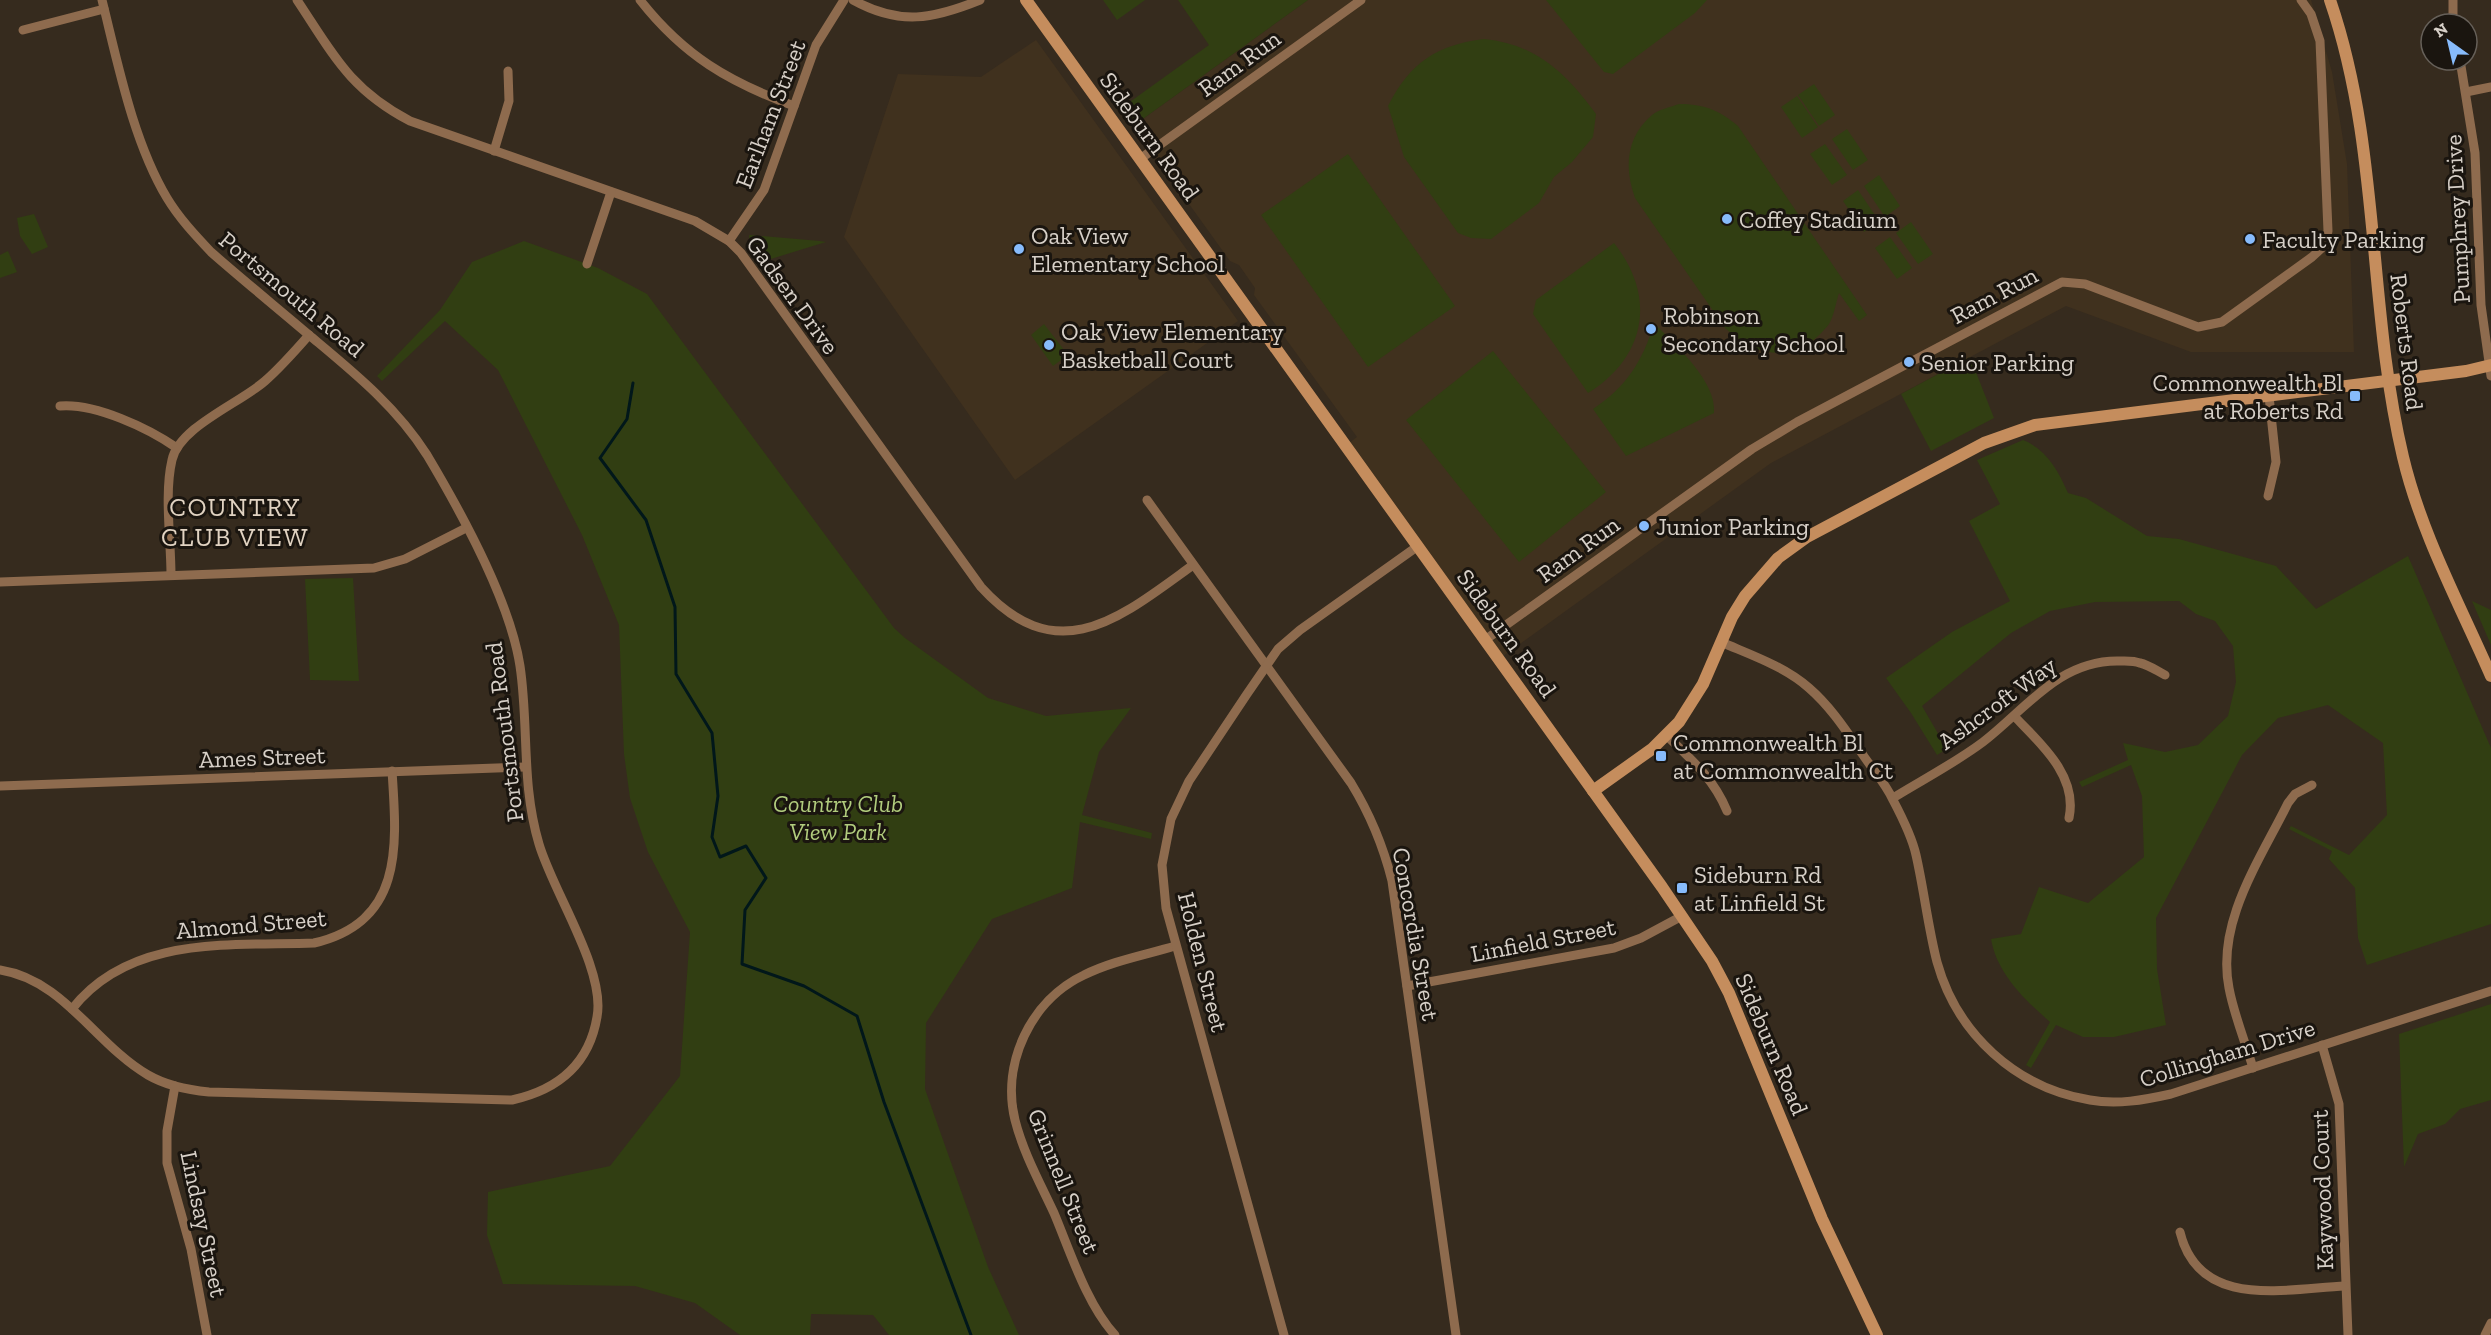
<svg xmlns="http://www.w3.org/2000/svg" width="2491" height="1335" viewBox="0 0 2491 1335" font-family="'Zilla Slab',serif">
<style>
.built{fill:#40311e}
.green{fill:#313e12}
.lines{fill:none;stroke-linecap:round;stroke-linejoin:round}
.stream{stroke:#01171a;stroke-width:3}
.street{stroke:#8e6b4e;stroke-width:9}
.secondary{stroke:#c58d5d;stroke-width:12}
.poi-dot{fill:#87bbfb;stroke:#1a150f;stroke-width:2}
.labels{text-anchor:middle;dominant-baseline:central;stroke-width:6;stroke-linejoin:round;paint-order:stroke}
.street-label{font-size:24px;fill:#d7d0c8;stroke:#1a150f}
.poi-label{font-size:24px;fill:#d7d0c8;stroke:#1a150f;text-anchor:start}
.park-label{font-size:24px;font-style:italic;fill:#b1cc7d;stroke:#1a150f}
.neighbourhood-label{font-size:26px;letter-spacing:1.5px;fill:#e1d3c2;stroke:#1a150f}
</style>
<rect width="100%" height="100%" fill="#362b1e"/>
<g class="built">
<polygon points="1308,0 2311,0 2332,72 2347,164 2354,352 2191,352 2066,306 1771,463 1503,656 1349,443 1357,437 1254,295 1255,288 1239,265 1230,261 1133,126"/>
<polygon points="1036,40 1238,321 1015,480 844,237 898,74 981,77"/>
</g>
<g class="green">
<polygon points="1103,0 1145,0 1117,20"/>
<polygon points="1178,0 1308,0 1133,126 1120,109 1209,45"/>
<polygon points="1546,0 1707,0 1695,13 1613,74 1604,72"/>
<path d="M 1484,39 C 1536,44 1566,73 1596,114 L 1593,137 L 1572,162 L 1554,177 L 1539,203 L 1491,239 L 1471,238 L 1458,233 L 1404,157 L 1388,106 C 1410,63 1436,45 1484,39 Z"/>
<polygon points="1814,84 1835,115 1819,126 1798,95"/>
<polygon points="1797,96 1818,127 1802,138 1781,107"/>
<path d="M 1679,104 C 1704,104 1719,110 1738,126 L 1867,315 L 1859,321 L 1839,293 C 1836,302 1834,316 1829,324 C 1797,365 1759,359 1725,328 L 1635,198 C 1624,168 1626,137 1652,115 C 1659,109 1671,107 1679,104 Z"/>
<polygon points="1847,129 1868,160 1853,170 1832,139"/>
<polygon points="1825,144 1847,175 1832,185 1810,154"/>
<polygon points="1348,154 1455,306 1368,367 1261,215"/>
<polygon points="1879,175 1900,206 1885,217 1864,186"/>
<polygon points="1858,190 1879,221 1864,232 1843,201"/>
<polygon points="34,214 48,247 32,254 20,236 17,218"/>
<polygon points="1911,222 1933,254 1918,264 1896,233"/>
<polygon points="749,235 820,241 826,242 761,262 750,245"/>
<polygon points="1890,237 1912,268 1897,279 1875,248"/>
<polygon points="524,241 598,268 647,294 894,628 905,638 988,698 1046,716 1131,708 1099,752 1082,815 1152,833 1151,839 1080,822 1072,888 992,919 926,1023 925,1089 988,1267 1019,1335 889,1335 873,1315 811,1314 810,1335 740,1335 695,1303 635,1286 503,1284 487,1235 488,1192 610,1166 680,1076 690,932 648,852 630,798 624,754 619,625 582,535 498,370 445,321 382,381 377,376 440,310 472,262"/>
<path d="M 1614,243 C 1657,297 1646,357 1588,393 L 1533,314 L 1536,300 Z"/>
<polygon points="8,251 17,272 0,278 0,255"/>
<path d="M 1654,323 C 1675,345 1717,381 1714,413 L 1626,456 L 1593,409 C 1626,387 1643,361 1654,323 Z"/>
<polygon points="1044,324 1068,355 1053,366 1031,335"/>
<polygon points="1493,351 1606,492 1519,562 1406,420"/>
<polygon points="1970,357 1994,418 1931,451 1901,394"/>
<path d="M 2023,440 C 2046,449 2058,470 2068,493 L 2086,498 L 2147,536 L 2179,539 L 2276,566 L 2316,609 L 2408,556 L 2491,748 L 2491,924 L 2367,965 L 2358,938 L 2355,888 L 2329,859 L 2332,851 L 2289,829 L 2291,826 L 2349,855 L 2387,815 L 2383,743 L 2328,705 L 2278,718 L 2242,755 L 2156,918 L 2157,969 L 2166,1025 L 2114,1037 L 2083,1037 L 2056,1025 L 2031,1068 L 2026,1065 L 2050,1022 C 2026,1001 1997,974 1991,939 L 2021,934 L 2039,887 L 2088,903 L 2144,857 L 2142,796 L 2131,765 L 2082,787 L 2079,782 L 2128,760 L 2123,743 L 2165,752 L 2198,745 L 2228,716 L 2236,682 L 2233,646 L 2215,621 L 2196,614 L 2179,601 L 2095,602 L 2050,611 L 2011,633 L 1922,706 L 1947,749 L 1937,755 L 1911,713 L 1886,678 L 1952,632 L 2010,601 L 1969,521 L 2000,504 L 1977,460 Z"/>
<polygon points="353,578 359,681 310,680 305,579"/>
<polygon points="2472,601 2491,610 2491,645"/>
<polygon points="2491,1004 2491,1100 2460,1109 2445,1124 2418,1134 2404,1167 2399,1034"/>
</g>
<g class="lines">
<polyline class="stream" points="633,383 627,419 600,458 646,520 675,607 676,674 712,733 718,796 712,837 720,857 746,846 766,878 745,910 742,964 804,986 857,1016 884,1102 971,1335"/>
<g class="street">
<path d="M 297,0 C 333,54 349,89 410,121 L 695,221 L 729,241 L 741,253 L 981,587 C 1058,672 1121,617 1193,565"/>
<path d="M 640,0 C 684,56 729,82 794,106"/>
<path d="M 853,0 C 900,26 933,19 980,0"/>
<polyline points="2453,0 2453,24"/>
<polyline points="23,30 104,9"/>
<polyline points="2460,60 2475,153 2481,305 2491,376"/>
<polyline points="2466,92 2491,87"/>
<polyline points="494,151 509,101 508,71"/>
<polyline points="1140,159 1361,0"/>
<polyline points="729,241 764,190 816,45 844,0"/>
<polyline points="587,264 611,192"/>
<path d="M 60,406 C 95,403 148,428 177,448"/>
<polyline points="2268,496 2276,462 2269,396"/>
<path d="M 1147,500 L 1351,783 C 1370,814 1383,845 1392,881 L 1456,1335"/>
<path d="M 171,575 C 171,540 164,494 172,460 C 179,427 240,403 265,381 C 281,367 295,351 309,335"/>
<polyline points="0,582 374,568 405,559 466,528"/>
<polyline points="1485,640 1752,449 1797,422 2062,282 2085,284 2198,327 2222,322 2312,257 2324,246 2328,231 2320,41 2311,14 2301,0"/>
<path d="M 1721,642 C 1751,655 1784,666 1809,688 C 1831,707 1847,732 1863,755 C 1873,770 1886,784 1893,800 C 1902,817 1912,837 1916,855 C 1924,890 1928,927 1937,962 C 1957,1034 2016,1088 2090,1100 C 2117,1105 2144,1100 2171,1094 L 2491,991"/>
<path d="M 2015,717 C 2041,744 2078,776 2069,818"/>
<path d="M 1667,736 C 1691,759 1714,779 1727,811"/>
<polyline points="0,786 525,767"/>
<path d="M 1893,798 C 1922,780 1955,763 1983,742 C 2025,710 2058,661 2117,661 C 2124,661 2133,660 2140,663 C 2149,665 2157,671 2165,675"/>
<path d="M 0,970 C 64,980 95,1044 148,1075 C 167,1086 188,1090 209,1092 L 512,1100 C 557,1090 589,1065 597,1017 C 606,970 553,892 539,844 C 521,784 529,726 520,666 C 510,601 461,512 427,455 C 396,406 352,371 309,335 C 276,307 243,280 211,252 C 195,235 179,218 167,198 C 133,141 118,64 102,0"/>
<polyline points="1407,986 1614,948 1641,938 1682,916"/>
<path d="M 72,1009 C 130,935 229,946 314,943 C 404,922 397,846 392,771"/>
<polyline points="2322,1045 2339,1104 2348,1335"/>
<path d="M 2253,1068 C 2245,1041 2234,1015 2229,988 C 2216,922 2260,860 2288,803 L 2295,794 L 2312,785"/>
<polyline points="175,1086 167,1131 167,1163 191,1249 207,1335"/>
<path d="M 2180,1232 C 2199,1310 2284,1289 2345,1286"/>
<path d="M 1115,1335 C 1087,1305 1070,1251 1054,1213 C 1040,1183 1023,1152 1015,1120 C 1001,1063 1031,1000 1084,975 C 1112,961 1145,955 1175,946"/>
<polyline points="1284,1335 1166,908 1162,865 1171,819 1189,781 1247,694 1278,649 1300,630 1418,546"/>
<polyline points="2485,1335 2491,1323"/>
</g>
<g class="secondary">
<polyline points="1026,0 1662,887 1712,961 1729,993 1822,1219 1877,1335"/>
<path d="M 2330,0 C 2381,148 2367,306 2403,457 C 2421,533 2460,605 2491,676"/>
<polyline points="1593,791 1652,749 1679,722 1703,684 1732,617 1745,596 1778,558 1807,537 1984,443 2035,425 2466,371 2491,365"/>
</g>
</g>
<g class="poi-dot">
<circle cx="1727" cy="219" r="6"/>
<circle cx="2250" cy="239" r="6"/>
<circle cx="1019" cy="249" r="6"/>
<circle cx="1651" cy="329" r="6"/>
<circle cx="1049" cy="345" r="6"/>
<circle cx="1909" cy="362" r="6"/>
<rect x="2349" y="390" width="12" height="12" rx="3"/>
<circle cx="1644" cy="526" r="6"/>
<rect x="1655" y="750" width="12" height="12" rx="3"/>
<rect x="1676" y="882" width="12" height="12" rx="3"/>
</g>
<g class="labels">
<g class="street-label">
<text transform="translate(1239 63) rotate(-36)">Ram Run</text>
<text transform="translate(770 114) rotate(-69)">Earlham Street</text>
<text transform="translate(1150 136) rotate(54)">Sideburn Road</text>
<text transform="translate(2457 219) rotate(-93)">Pumphrey Drive</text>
<text transform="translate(292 294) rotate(40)">Portsmouth Road</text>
<text transform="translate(793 295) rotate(54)">Gadsen Drive</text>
<text transform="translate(1994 295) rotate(-28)">Ram Run</text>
<text transform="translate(2407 342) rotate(83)">Roberts Road</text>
<text transform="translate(1578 549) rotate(-36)">Ram Run</text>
<text transform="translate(1507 633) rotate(54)">Sideburn Road</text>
<text transform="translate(1997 703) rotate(-36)">Ashcroft Way</text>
<text transform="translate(504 732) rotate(-97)">Portsmouth Road</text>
<text transform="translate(262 757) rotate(-2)">Ames Street</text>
<text transform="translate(251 924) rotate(-5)">Almond Street</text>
<text transform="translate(1416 934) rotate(80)">Concordia Street</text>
<text transform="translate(1543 940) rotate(-11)">Linfield Street</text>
<text transform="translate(1203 962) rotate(76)">Holden Street</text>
<text transform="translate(1772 1044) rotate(67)">Sideburn Road</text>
<text transform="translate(2227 1053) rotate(-17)">Collingham Drive</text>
<text transform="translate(1064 1181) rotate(68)">Grinnell Street</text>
<text transform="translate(2322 1190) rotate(-92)">Kaywood Court</text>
<text transform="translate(204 1224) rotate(78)">Lindsay Street</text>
</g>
<g class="poi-label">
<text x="1739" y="219">Coffey Stadium</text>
<text x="1031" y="235">Oak View<tspan x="1031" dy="28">Elementary School</tspan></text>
<text x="2262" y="239">Faculty Parking</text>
<text x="1663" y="315">Robinson<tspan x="1663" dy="28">Secondary School</tspan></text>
<text x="1061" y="331">Oak View Elementary<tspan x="1061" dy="28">Basketball Court</tspan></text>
<text x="1921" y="362">Senior Parking</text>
<text x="2343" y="382" text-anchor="end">Commonwealth Bl<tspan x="2343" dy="28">at Roberts Rd</tspan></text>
<text x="1656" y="526">Junior Parking</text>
<text x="1673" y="742">Commonwealth Bl<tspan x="1673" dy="28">at Commonwealth Ct</tspan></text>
<text x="1694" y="874">Sideburn Rd<tspan x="1694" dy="28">at Linfield St</tspan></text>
</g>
<g class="park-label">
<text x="838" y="803">Country Club<tspan x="838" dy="28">View Park</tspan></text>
</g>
<g class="neighbourhood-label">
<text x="235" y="507">COUNTRY<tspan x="235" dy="30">CLUB VIEW</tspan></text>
</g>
</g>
<g transform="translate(2449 42) rotate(326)"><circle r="28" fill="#1a150f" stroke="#666059" stroke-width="1.5"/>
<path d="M0-4.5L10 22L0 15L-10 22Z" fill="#87bbfb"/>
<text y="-9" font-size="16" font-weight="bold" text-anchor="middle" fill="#d7d0c8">N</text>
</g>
</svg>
